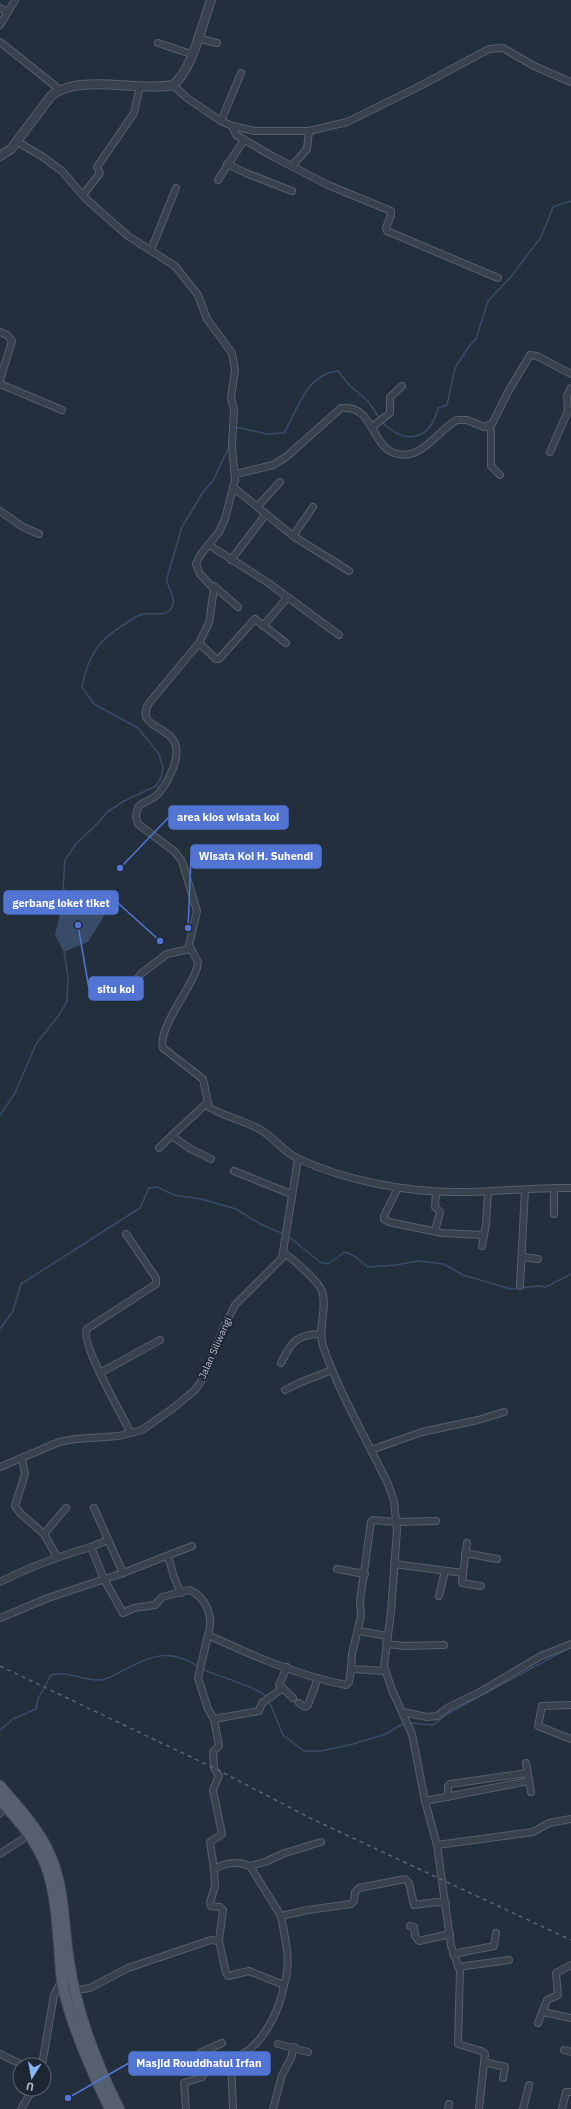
<svg xmlns="http://www.w3.org/2000/svg" width="571" height="2109" viewBox="0 0 571 2109" font-family="'IBM Plex Sans',sans-serif">
<style>
.water{fill:#394c67}
.lines{fill:none;stroke-linecap:round;stroke-linejoin:round}
.stream{stroke:#394c67;stroke-width:1.5}
.minor-casing{stroke:#565f6c;stroke-width:8}
.tertiary-casing{stroke:#565f6c;stroke-width:10}
.primary-casing{stroke:#414a57;stroke-width:12}
.minor{stroke:#38414e;stroke-width:6}
.tertiary{stroke:#38414e;stroke-width:8}
.primary{stroke:#56606e;stroke-width:10}
.rail{stroke:#5a6575;stroke-width:1.5;stroke-dasharray:4 4;stroke-linecap:butt}
.labels{text-anchor:middle;dominant-baseline:central;stroke-width:4;stroke-linejoin:round;paint-order:stroke}
.street-label{font-size:10px;fill:#b4bcc9;stroke:#1d2633}
.leader{fill:none;stroke:#5274d3;stroke-width:1.5}
.callout-dot{fill:#5274d3;stroke:#1d2633;stroke-width:1.5}
.callout{fill:#5274d3;stroke:#5274d3;stroke-width:1.5}
.callout-label{font-size:11px;text-anchor:middle;font-weight:bold;fill:#fff}
</style>
<rect width="100%" height="100%" fill="#242f3e"/>
<polygon class="water" points="65,892 82,892 109,908 88,942 64,952 55,935"/>
<g class="lines">
<g class="stream">
<path d="M 382,422 C 406,446 430,440 438,408 L 447,405 L 455,368 L 470,345 L 476,339 L 488,301 L 510,278 L 541,237 L 553,207 L 571,201"/>
<path d="M 236,427 L 267,434 L 284,433 C 298,409 306,374 338,371 L 349,385 L 368,401 L 380,419"/>
<path d="M 66,893 L 63,888 L 65,860 L 76,844 L 97,824 L 107,812 L 124,801 L 156,786 L 161,778 L 163,768 L 159,754 L 138,728 L 94,704 L 82,687 C 88,656 98,640 125,624 C 131,620 136,615 144,614 C 154,612 167,618 172,607 C 177,597 166,587 167,578 L 182,527 L 203,492 L 213,481 L 228,449 L 230,434"/>
<polyline points="0,1115 15,1093 36,1044 59,1015 67,1001 68,977 64,952"/>
<polyline points="288,1236 320,1262 328,1264 345,1252 354,1256 368,1267 396,1265 418,1261 444,1264 463,1275 511,1289 537,1286 546,1287 571,1274"/>
<polyline points="0,1329 13,1311 21,1284 140,1208 149,1188 157,1187 174,1195 201,1199 236,1209 262,1225 284,1234"/>
<path d="M 202,1669 C 215,1675 263,1689 267,1698"/>
<polyline points="269,1701 283,1735 304,1751 321,1751 353,1744 386,1734 404,1723"/>
<polyline points="410,1723 433,1725 447,1714 571,1647"/>
<path d="M 0,1730 L 13,1719 L 36,1709 L 38,1699 L 51,1675 C 66,1670 83,1681 99,1680 C 108,1680 115,1675 122,1671 C 151,1656 169,1647 199,1667"/>
</g>
<g class="minor-casing">
<g id="minor">
<polyline points="0,8 8,12"/>
<polyline points="0,25 15,0"/>
<polyline points="197,38 217,43"/>
<polyline points="0,42 59,89"/>
<polyline points="158,43 191,54"/>
<polyline points="173,85 187,98 221,121 232,126 255,131 309,131 347,122 420,86 489,49 503,48 534,66 571,82"/>
<polyline points="221,121 241,73"/>
<polyline points="232,126 236,135 272,156 328,185 391,211 391,215 386,228 387,231 498,278"/>
<path d="M 16,141 L 43,157 L 62,171 L 85,198 L 128,236 L 175,266 L 198,295 L 207,319 L 232,353 L 235,370 L 231,398 L 234,410 L 232,446 L 235,480 L 225,519 L 219,532 L 201,554 L 196,564 L 200,574 L 214,589 L 209,623 L 199,643 L 149,703 C 146,708 144,715 148,720 C 154,727 164,730 171,737 C 185,752 169,780 159,793 C 153,800 144,801 138,807 L 136,816 L 138,824 L 174,851 L 182,861 L 197,911 L 189,945 L 198,962 L 197,968 C 192,987 157,1029 163,1048 L 203,1079 L 209,1107 C 224,1117 244,1120 259,1129 C 274,1137 282,1151 297,1158 C 345,1181 410,1193 462,1192 C 499,1192 534,1187 571,1188"/>
<polyline points="227,164 246,173 292,191"/>
<polyline points="292,166 307,149 309,131"/>
<polyline points="218,180 244,140"/>
<polyline points="83,195 100,173 97,167 134,113 140,86"/>
<polyline points="151,250 176,188"/>
<polyline points="0,332 7,335 12,341 0,380"/>
<polyline points="0,384 62,410"/>
<polyline points="489,426 491,431 491,466 500,475"/>
<polyline points="372,427 390,413 390,397 402,386"/>
<polyline points="550,452 568,411 567,396 571,388"/>
<path d="M 236,474 L 273,465 L 286,457 L 341,408 C 373,404 371,445 394,453 C 420,463 438,430 457,420 L 467,420 L 484,427 L 492,424 L 508,392 L 530,355 L 537,356 L 571,374"/>
<polyline points="233,487 293,536 349,571"/>
<polyline points="258,506 280,482"/>
<polyline points="0,511 23,527 39,534"/>
<polyline points="293,536 313,507"/>
<polyline points="209,545 267,582 339,635"/>
<polyline points="231,560 266,514"/>
<polyline points="214,586 238,607"/>
<polyline points="263,626 287,598"/>
<polyline points="199,643 216,659 219,659 255,619 286,643"/>
<polyline points="127,991 142,973 167,954 190,949"/>
<polyline points="172,1136 189,1148 211,1159"/>
<path d="M 159,1148 C 175,1132 191,1118 207,1103"/>
<polyline points="234,1171 291,1194"/>
<polyline points="398,1188 384,1216 384,1219 389,1222 442,1233 484,1235"/>
<polyline points="554,1214 554,1188"/>
<polyline points="435,1231 440,1212 435,1207 436,1192"/>
<path d="M 126,1234 L 156,1278 L 156,1284 L 87,1329 C 79,1341 123,1417 131,1433"/>
<polyline points="482,1246 486,1224 488,1192"/>
<path d="M 284,1253 C 293,1259 319,1282 322,1291 C 328,1308 317,1328 323,1346 C 339,1393 366,1438 388,1484 L 394,1501 L 397,1530 L 391,1612 L 384,1666 L 392,1690 L 412,1734 L 425,1801 L 437,1845 L 451,1946 L 460,1971 L 458,2044 L 481,2051 L 485,2054 L 479,2109"/>
<polyline points="523,1257 538,1259"/>
<polyline points="520,1286 525,1189"/>
<path d="M 281,1363 C 291,1342 297,1334 321,1334"/>
<polyline points="100,1373 160,1340"/>
<polyline points="285,1390 299,1383 332,1370"/>
<polyline points="371,1450 422,1432 478,1420 504,1412"/>
<polyline points="22,1459 25,1474 15,1506 21,1514 44,1534 57,1557"/>
<polyline points="0,1467 59,1442 75,1439 119,1436 142,1430 172,1409 195,1390 204,1377 224,1327 235,1305 282,1258 298,1159"/>
<polyline points="94,1508 123,1573"/>
<polyline points="44,1534 66,1508"/>
<polyline points="91,1547 108,1540"/>
<polyline points="465,1553 497,1559"/>
<polyline points="168,1556 174,1577 181,1593"/>
<polyline points="394,1564 463,1573 467,1543"/>
<polyline points="337,1569 365,1574"/>
<polyline points="463,1573 462,1583 481,1586"/>
<path d="M 0,1582 C 29,1567 60,1556 91,1547 L 104,1579 L 123,1613 L 134,1608 L 155,1605 L 162,1597 L 189,1590 C 207,1597 214,1618 208,1635 C 251,1655 299,1676 346,1685 L 349,1682 L 351,1669 L 385,1671"/>
<polyline points="439,1596 445,1571"/>
<polyline points="0,1618 48,1598 123,1573 192,1546"/>
<polyline points="359,1631 387,1636"/>
<polyline points="208,1635 198,1678 208,1709 214,1719 219,1746 213,1752 214,1768 219,1776 213,1790 222,1834 210,1842 214,1869"/>
<polyline points="386,1644 405,1646 444,1645"/>
<polyline points="287,1667 279,1685 293,1698"/>
<polyline points="351,1669 352,1654 361,1616 360,1601 371,1522 373,1520 396,1522 436,1521"/>
<polyline points="299,1703 305,1707 308,1705 318,1678"/>
<polyline points="571,1705 542,1706 538,1726 571,1739"/>
<polyline points="403,1712 427,1717 437,1716 449,1707 480,1692 541,1656 571,1644"/>
<polyline points="214,1719 259,1711 262,1703 283,1688"/>
<polyline points="526,1763 531,1792"/>
<polyline points="448,1797 448,1786 450,1784 527,1773"/>
<polyline points="425,1801 529,1781"/>
<polyline points="0,1813 7,1808"/>
<polyline points="437,1845 533,1832 549,1823 571,1819"/>
<polyline points="0,1854 29,1835"/>
<polyline points="250,1866 265,1862 285,1853 321,1842"/>
<polyline points="410,1926 414,1927 415,1936 419,1941 450,1934"/>
<path d="M 219,1941 L 223,1910 L 220,1907 L 211,1906 L 210,1903 L 215,1886 L 214,1869 C 225,1863 238,1861 250,1866 L 281,1916"/>
<polyline points="453,1954 494,1946 496,1933"/>
<polyline points="458,1967 509,1960"/>
<path d="M 65,1992 L 90,1988 L 128,1968 L 211,1940 L 219,1941 L 226,1973 L 228,1976 L 249,1971 L 284,1985 C 292,1962 285,1939 281,1916 L 308,1910 L 351,1904 L 354,1901 L 355,1892 L 359,1888 L 405,1879 L 409,1883 L 414,1905 L 437,1902 L 446,1903"/>
<polyline points="543,2012 571,2018"/>
<polyline points="538,2023 547,2000 558,1995 556,1973 571,1965"/>
<polyline points="278,2044 308,2052"/>
<polyline points="564,2050 571,2052"/>
<polyline points="0,2054 23,2065"/>
<polyline points="484,2062 505,2067 503,2078"/>
<polyline points="42,2065 54,1995 62,1980"/>
<polyline points="21,2109 33,2089"/>
<polyline points="186,2109 184,2083 202,2077 204,2074 200,2053 222,2043"/>
<path d="M 233,2109 L 231,2060 C 237,2056 244,2054 250,2049 C 268,2034 280,2007 284,1985"/>
<polyline points="273,2109 282,2075 291,2058 294,2047"/>
<polyline points="448,2109 449,2104"/>
<polyline points="523,2109 529,2085"/>
<polyline points="562,2109 566,2092 571,2092"/>
</g>
</g>
<g class="tertiary-casing">
<path id="tertiary" d="M 0,156 L 11,149 L 51,96 C 76,73 141,92 173,85 C 193,69 202,24 211,0"/>
</g>
<g class="primary-casing">
<g id="primary">
<path d="M 0,1786 C 18,1807 39,1829 50,1855 C 65,1889 63,1926 69,1962 C 77,2013 96,2063 119,2109"/>
<path d="M 0,1800 C 44,1848 53,1868 58,1933 C 60,1951 60,1969 63,1987 C 72,2027 92,2072 110,2109"/>
</g>
</g>
<use href="#minor" class="minor"/>
<use href="#tertiary" class="tertiary"/>
<use href="#primary" class="primary"/>
<polyline class="rail" points="0,1666 214,1768 312,1819 571,1940"/>
</g>
<g class="labels">
<g class="street-label">
<text transform="translate(215 1348) rotate(-66)">Jalan Siliwangi</text>
</g>
</g>
<path class="leader" d="M120 868L169 817M188 928L191 857M160 941L118 903M78 925L89 989M68 2098L129 2063"/>
<g class="callout-dot">
<circle cx="120" cy="868" r="4"/>
<circle cx="188" cy="928" r="4"/>
<circle cx="160" cy="941" r="4"/>
<circle cx="78" cy="925" r="4"/>
<circle cx="68" cy="2098" r="4"/>
</g>
<g class="callout">
<rect x="169" y="806" width="119" height="23" rx="4"/>
<rect x="191" y="845" width="130" height="23" rx="4"/>
<rect x="4" y="891" width="114" height="23" rx="4"/>
<rect x="89" y="977" width="54" height="23" rx="4"/>
<rect x="129" y="2052" width="141" height="23" rx="4"/>
</g>
<g class="callout-label">
<text x="228" y="821">area kios wisata koi</text>
<text x="256" y="860">Wisata Koi H. Suhendi</text>
<text x="61" y="907">gerbang loket tiket</text>
<text x="116" y="993">situ koi</text>
<text x="199" y="2067">Masjid Rouddhatul Irfan</text>
</g>
<g transform="translate(32 2077) rotate(191)"><circle r="19" fill="#1d2633" stroke="#59626f"/>
<path d="M0-3L7 15L0 10L-7 15Z" fill="#8ab4f8"/>
<text y="-6" font-size="11" font-weight="bold" text-anchor="middle" fill="#b4bcc9">U</text>
</g>
</svg>
